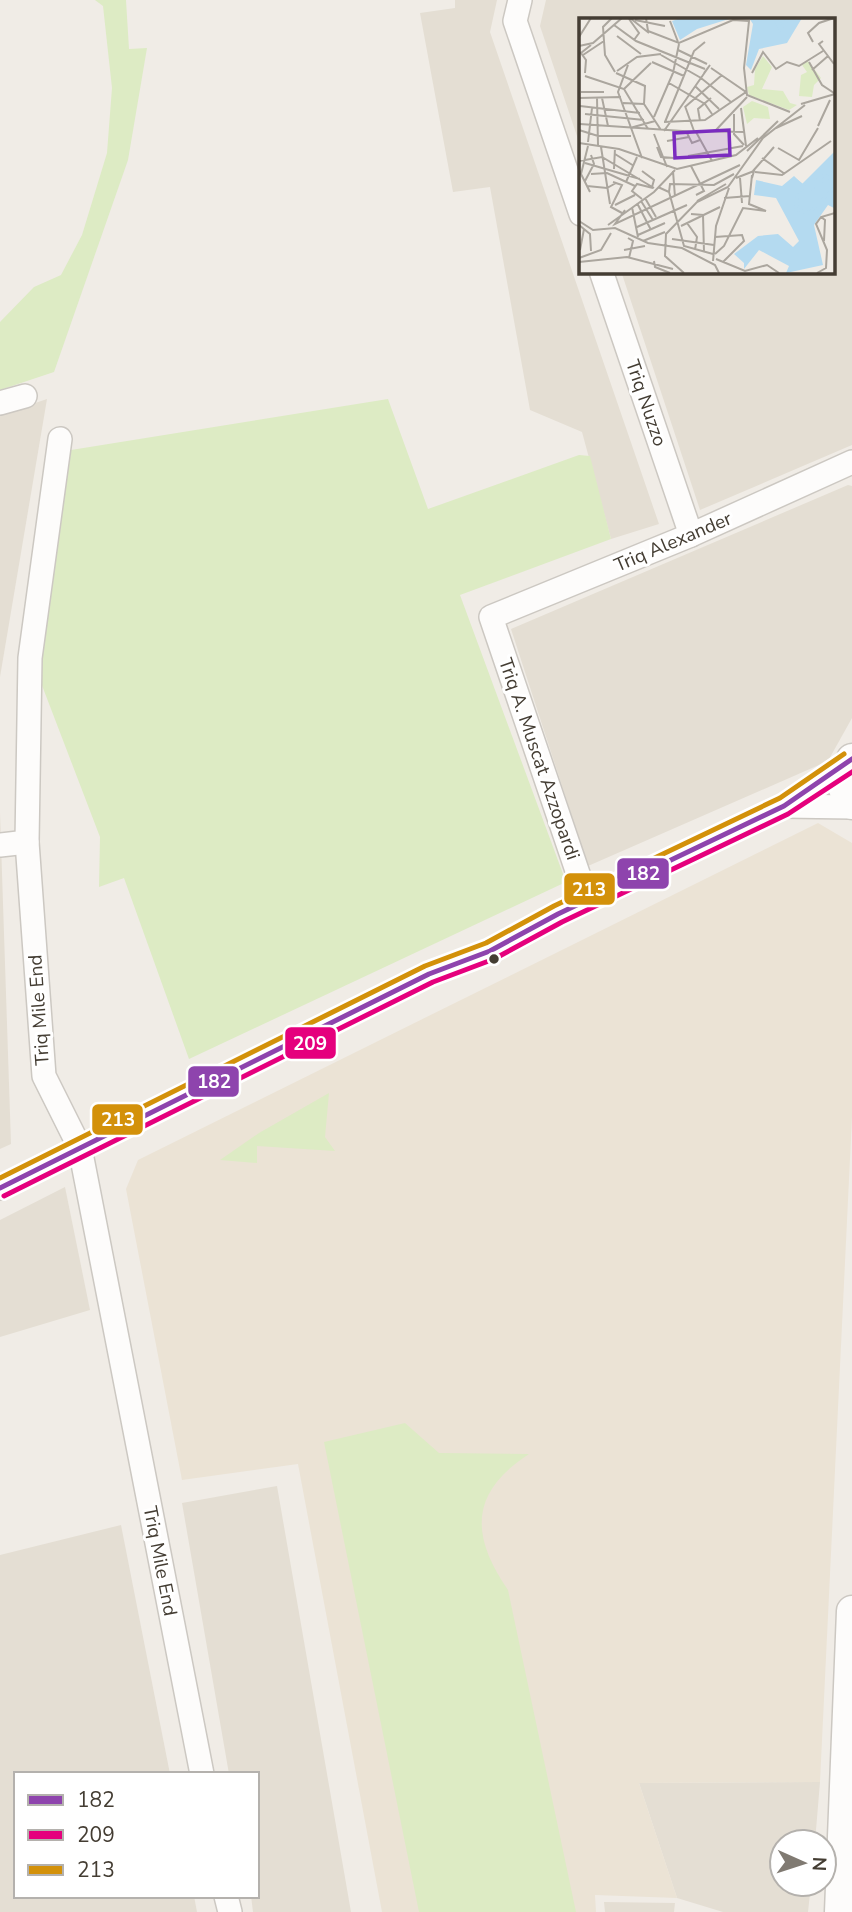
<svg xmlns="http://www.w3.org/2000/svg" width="852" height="1912" viewBox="0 0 852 1912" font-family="'Nunito Sans',sans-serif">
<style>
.residential{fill:#e4ded3}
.education{fill:#ebe3d5}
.green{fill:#ddebc4}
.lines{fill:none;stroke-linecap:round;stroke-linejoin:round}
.minor-casing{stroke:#ccc8c2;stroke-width:26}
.tertiary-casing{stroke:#ccc8c2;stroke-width:33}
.minor{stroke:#fdfcfb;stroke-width:23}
.tertiary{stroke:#fdfcfb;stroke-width:30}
.bus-1-casing{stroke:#fff;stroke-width:10}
.bus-2-casing{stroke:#fff;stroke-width:10}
.bus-3-casing{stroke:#fff;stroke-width:10}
.bus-1{stroke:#8e44ad;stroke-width:5}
.bus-2{stroke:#e5007d;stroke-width:5}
.bus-3{stroke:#d3910a;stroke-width:5}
.bus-dot{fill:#443d33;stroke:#fff;stroke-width:2.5}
.labels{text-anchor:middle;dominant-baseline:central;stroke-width:6;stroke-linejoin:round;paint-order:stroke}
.street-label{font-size:19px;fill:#443d33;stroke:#fff}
.inset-river{fill:none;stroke:#b4daf0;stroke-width:3.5}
.inset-road{fill:none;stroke:#aba69e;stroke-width:2}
.view{fill:#7b2cbf;fill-opacity:0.15;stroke:#7b2cbf;stroke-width:3.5}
.inset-edge{fill:none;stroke:#443d33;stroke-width:3.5}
.line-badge{stroke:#fff;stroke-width:2.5}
.badge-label{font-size:19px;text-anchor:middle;font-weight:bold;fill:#fff}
</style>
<rect width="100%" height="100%" fill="#f0ece6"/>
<g class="residential">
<polygon points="455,0 497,0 490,32 659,524 611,539 582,432 530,410 490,187 453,192 420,13 455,8"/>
<polygon points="546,0 852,0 852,445 700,510 621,271 833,271 833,19 581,19 581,148 540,26"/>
<polygon points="47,399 0,677 0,415"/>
<polygon points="848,485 852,486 852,718 828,761 588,866 511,629"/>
<polygon points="0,813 11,1144 0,1149"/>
<polygon points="65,1187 90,1310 0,1337 0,1220"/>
<polygon points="277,1486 351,1912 253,1912 251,1896 257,1896 257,1774 229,1774 182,1503"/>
<polygon points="121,1525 170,1774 16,1774 16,1896 194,1896 197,1912 0,1912 0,1555"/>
<polygon points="820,1782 815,1842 782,1842 782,1884 811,1884 808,1912 723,1912 677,1898 639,1783"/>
<polygon points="604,1902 675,1903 674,1912 605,1912"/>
</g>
<polygon class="education" points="818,823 852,843 852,1117 820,1782 639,1783 677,1898 595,1895 596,1912 382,1912 298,1464 182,1480 126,1189 138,1160"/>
<g class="green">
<polygon points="95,0 126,0 129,49 147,48 128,160 54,372 0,390 0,322 34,287 61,275 82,235 107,153 112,88 103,6"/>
<polygon points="388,399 428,509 579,455 590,456 611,539 460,595 566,882 189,1059 124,878 99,887 100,837 38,675 71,450"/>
<polygon points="329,1093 325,1137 335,1151 257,1146 257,1163 220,1160 259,1133"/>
<path d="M 405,1423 L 439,1453 L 529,1454 C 470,1492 470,1535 508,1590 L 576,1912 L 419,1912 L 324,1442 Z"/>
</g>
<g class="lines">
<g class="minor-casing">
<g id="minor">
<polyline points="520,0 515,21 581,214"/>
<polyline points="601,271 691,535"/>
<polyline points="0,403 25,396"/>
<polyline points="60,439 30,658 27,842 44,1076 80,1148 202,1774"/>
<polyline points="784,806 852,807"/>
<polyline points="0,845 27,842"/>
<polyline points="587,900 491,617 691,535 852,462"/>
<polyline points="0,1188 429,974 490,951 558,914 784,806 849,764"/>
<polyline points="226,1896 230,1912"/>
</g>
</g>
<g class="tertiary-casing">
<g id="tertiary">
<polyline points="852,759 844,789 852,804"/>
<polyline points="840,1912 852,1611"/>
</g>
</g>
<use href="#minor" class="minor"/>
<use href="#tertiary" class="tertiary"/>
<g class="bus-1-casing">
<polyline id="bus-1" points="0,1188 429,974 490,951 558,914 784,806 852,759"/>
</g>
<g class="bus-2-casing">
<polyline id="bus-2" points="4,1196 433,982 494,959 562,922 788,814 852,772"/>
</g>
<g class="bus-3-casing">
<polyline id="bus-3" points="0,1178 425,966 486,943 554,906 780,798 844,754"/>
</g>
<use href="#bus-1" class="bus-1"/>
<use href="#bus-2" class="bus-2"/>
<use href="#bus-3" class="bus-3"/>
</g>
<circle class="bus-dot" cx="494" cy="959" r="6"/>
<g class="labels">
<g class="street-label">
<text transform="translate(646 403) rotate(71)">Triq Nuzzo</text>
<text transform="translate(673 542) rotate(-23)">Triq Alexander</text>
<text transform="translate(539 759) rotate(71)">Triq A. Muscat Azzopardi</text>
<text transform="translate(39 1010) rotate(-94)">Triq Mile End</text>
<text transform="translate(160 1561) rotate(79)">Triq Mile End</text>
</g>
</g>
<g transform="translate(579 18)">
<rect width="256" height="256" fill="#f0ece6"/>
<path d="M 184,38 L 193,49 L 183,71 L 204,73 L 211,85 L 218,87 L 210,92 L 170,77 L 168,69 L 175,67 L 176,51 ZM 229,43 L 242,60 L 235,67 L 233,79 L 220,78 L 222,57 L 228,54 L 223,47 ZM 173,83 L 189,89 L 191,101 L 175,100 L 168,106 L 164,89 Z" fill="#ddebc4"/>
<path d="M 102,0 L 153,0 L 118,11 L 101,22 L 93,3 ZM 170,0 L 223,0 L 208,25 L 180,31 L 172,52 L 167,47 L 174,6 ZM 255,134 L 255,190 L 249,187 L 235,207 L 244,247 L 207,255 L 210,248 L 180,232 L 165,251 L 165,245 L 155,236 L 179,218 L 199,216 L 214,229 L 220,223 L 197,180 L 175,177 L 177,162 L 203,168 L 215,158 L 223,166 Z" fill="#b4daf0"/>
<path class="inset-river" d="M 205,0 L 198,5 L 201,11 L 210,0M 256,148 L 218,179 L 217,191 L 230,195 L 256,169M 214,160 L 229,172 L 256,155"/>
<path class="inset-road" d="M 33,0 L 24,9 L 26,37 L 36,54M 51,0 L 70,15M 67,0 L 69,13 L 100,25 L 154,2 L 170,3 L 165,50 L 168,77 L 211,94M 50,1 L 60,15 L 55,22M 56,2 L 86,8M 91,3 L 99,24M 35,7 L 57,23 L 126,51M 38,18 L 62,36M 0,19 L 12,0M 244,23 L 240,26 L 255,46M 234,24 L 229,15 L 240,5 L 255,0M 0,28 L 14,25 L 43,0M 99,32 L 128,46M 4,37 L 25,23M 82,37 L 122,60 L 152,84M 73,44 L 105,58M 230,44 L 243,67 L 255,75M 49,47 L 39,74 L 63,140M 233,52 L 249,38M 38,53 L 58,39 L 82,36M 6,55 L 7,42 L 2,35 L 12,27M 37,55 L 66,68 L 65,86M 173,55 L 184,34 L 197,51 L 208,44 L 220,48 L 244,33M 6,58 L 45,71 L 69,111M 90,65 L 126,86 L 133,96M 116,68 L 140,91M 45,71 L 72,45M 2,74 L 25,74M 0,80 L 42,79M 18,80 L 19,127M 23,80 L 29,108M 44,85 L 65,86M 65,86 L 82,112M 222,86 L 256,76M 1,88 L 61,95M 106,88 L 115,113M 106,89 L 143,57M 162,90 L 167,128M 6,96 L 65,102M 155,96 L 155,116 L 165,127M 75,99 L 94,55 L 100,26M 121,103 L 119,91 L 132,80M 85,104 L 126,102 L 167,74 L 132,50M 86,104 L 115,33 L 126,24M 1,106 L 118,114M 239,108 L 251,82M 51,110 L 76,103M 197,110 L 223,98M 0,112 L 19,118 L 52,118M 137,112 L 168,79M 85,113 L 131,47 L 125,55M 107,113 L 113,125 L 121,122M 118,113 L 166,114M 117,114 L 133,143M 75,116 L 88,149M 88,123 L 110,119M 9,124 L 13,90M 0,125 L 40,131 L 98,151 L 157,137 L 179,120M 22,129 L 31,186M 78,129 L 82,139 L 95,140M 199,130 L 220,142 L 239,110M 168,133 L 199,103M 36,136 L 55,148M 109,138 L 164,128M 183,140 L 206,156M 0,143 L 23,139 L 75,170M 6,145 L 61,161M 112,148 L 125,173 L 117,177M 35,151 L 36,130M 0,152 L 11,174M 63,153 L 75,162 L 73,169M 94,153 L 96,179M 174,153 L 195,129M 176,154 L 203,157 L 252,123M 2,156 L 9,128M 12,156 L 28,155 L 56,168M 157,160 L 175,153 L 173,160M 161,160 L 163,185M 6,163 L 15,146 L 12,137M 34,164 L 43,167 L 32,189 L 43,195M 47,164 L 58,139M 8,168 L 28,170 L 37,165M 79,169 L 90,174 L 105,228 L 134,236M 90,174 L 91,166 L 135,167 L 155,156M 66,180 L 77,199M 145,180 L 171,178M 63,181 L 53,173 L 58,166 L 74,170M 62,183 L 74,202M 118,183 L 147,166M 58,185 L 72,212M 36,187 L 56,177M 53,189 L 59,219M 46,192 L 36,206 L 161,147M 112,196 L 124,197 L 125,234M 242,199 L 246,202 L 245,223M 0,203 L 14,212 L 36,210 L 69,225 L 103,230 L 136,247 L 140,255M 108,205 L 118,219 L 116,232M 0,207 L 11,216 L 12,233M 29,207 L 75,174 L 96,152M 102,208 L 141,189M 58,209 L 108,187M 59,217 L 86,205M 136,219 L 163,217 L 165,223 L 144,244M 49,220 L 54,223 L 50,240M 93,221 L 135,227M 64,223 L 86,214M 1,232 L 5,211M 45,232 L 66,228M 135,233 L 134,243 L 137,208 L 150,170M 136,236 L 145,228 L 164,190 L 187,193 L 170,186 L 173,157M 0,240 L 22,232 L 32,215M 137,241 L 166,253 L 188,247 L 200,255M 75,243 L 76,249 L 91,255M 0,244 L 48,239 L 94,251M 105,255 L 86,238 L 87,216 L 118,184 L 149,169 L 184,120 L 226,87M 238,255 L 247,250 L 248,232 L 237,206 L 242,199 L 256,195"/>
<path class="view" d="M 150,112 L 151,137 L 96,140 L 95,115 Z"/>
<rect width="256" height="256" class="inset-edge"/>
</g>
<g class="line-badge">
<rect x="616" y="857" width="54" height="33" rx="7" fill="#8e44ad"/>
<rect x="563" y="872" width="53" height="34" rx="7" fill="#d3910a"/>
<rect x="284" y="1026" width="53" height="34" rx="7" fill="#e5007d"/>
<rect x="187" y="1065" width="53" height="33" rx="7" fill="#8e44ad"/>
<rect x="91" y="1103" width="53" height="33" rx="7" fill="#d3910a"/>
</g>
<g class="badge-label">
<text x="643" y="880">182</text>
<text x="589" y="896">213</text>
<text x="310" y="1050">209</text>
<text x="214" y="1088">182</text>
<text x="118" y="1126">213</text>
</g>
<rect x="14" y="1772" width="245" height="126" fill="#ffffff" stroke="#b4b1ad" stroke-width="2"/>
<rect x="28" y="1795" width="35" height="10" fill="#8e44ad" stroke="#b4b1ad" stroke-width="2"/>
<text x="77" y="1807" font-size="21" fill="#443d33">182</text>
<rect x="28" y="1830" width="35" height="10" fill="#e5007d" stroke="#b4b1ad" stroke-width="2"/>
<text x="77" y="1842" font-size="21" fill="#443d33">209</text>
<rect x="28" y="1865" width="35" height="10" fill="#d3910a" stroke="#b4b1ad" stroke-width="2"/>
<text x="77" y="1877" font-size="21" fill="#443d33">213</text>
<g transform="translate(803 1863) rotate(93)"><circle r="33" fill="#ffffff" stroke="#b4b1ad" stroke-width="2"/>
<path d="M0-5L12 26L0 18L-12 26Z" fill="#807a72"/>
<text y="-10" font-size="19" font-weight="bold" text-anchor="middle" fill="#443d33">N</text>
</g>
</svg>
